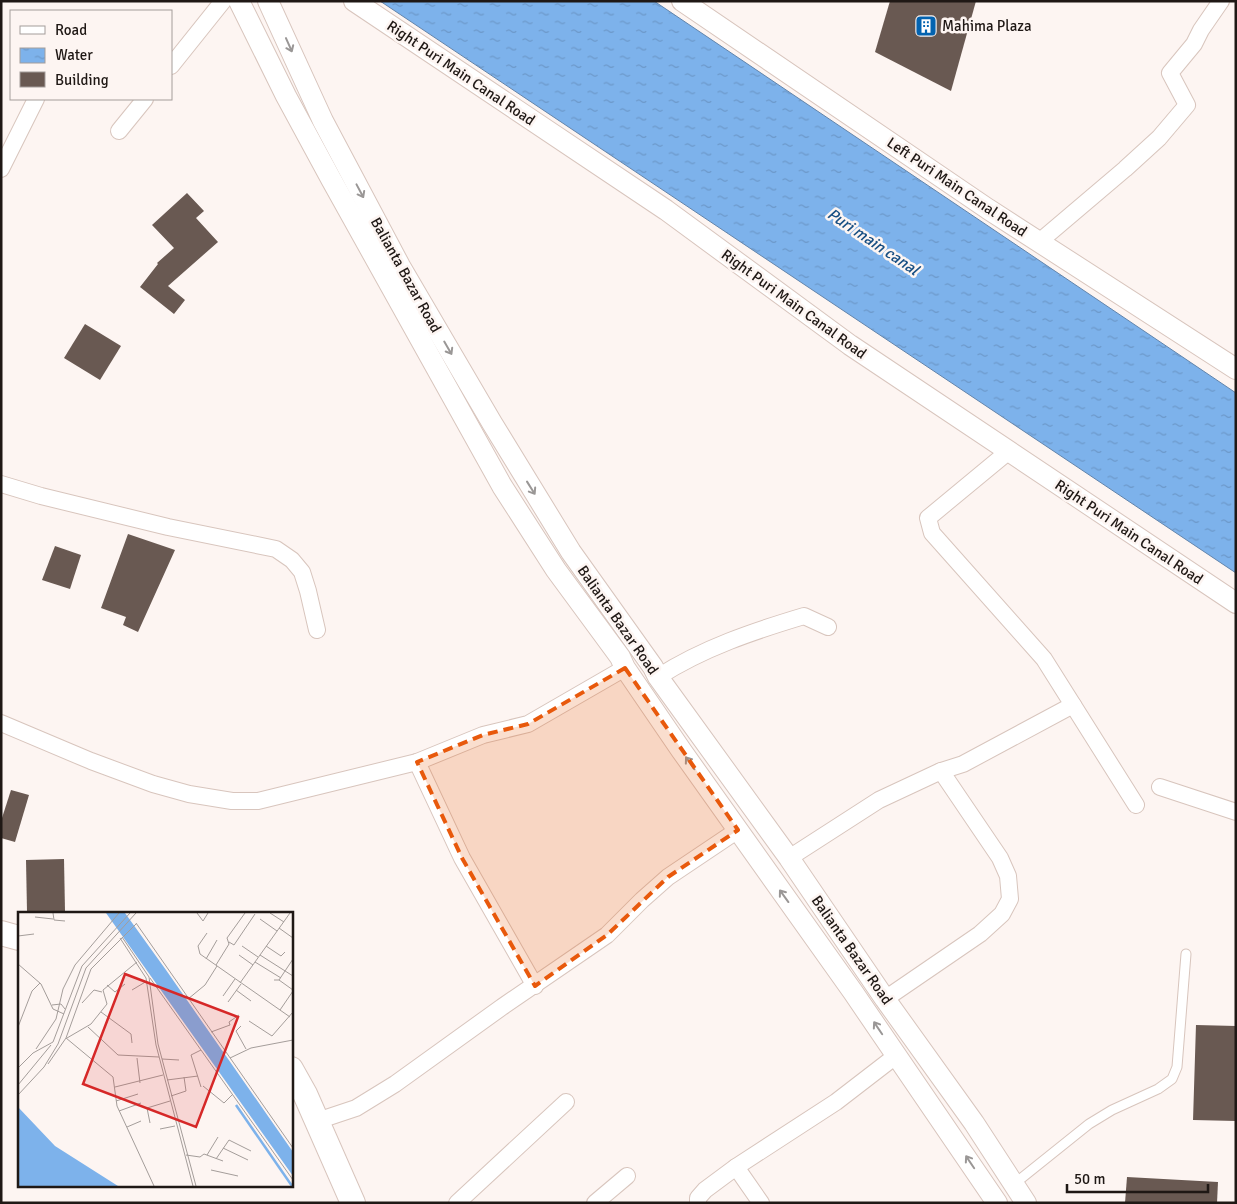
<svg xmlns="http://www.w3.org/2000/svg" width="1237" height="1204" viewBox="0 0 1237 1204" font-family="Signika,sans-serif">
<style>
.water{fill:url(#water-ripples);stroke:#6184ab}
.building{fill:#695952}
.lines{fill:none;stroke-linecap:round;stroke-linejoin:round}
.service-casing{stroke:#d8c5bd;stroke-width:11}
.minor-casing{stroke:#d8c5bd;stroke-width:18}
.tertiary-casing{stroke:#d8c5bd;stroke-width:22}
.secondary-casing{stroke:#d8c5bd;stroke-width:26}
.service{stroke:#fff;stroke-width:9}
.minor{stroke:#fff;stroke-width:16}
.tertiary{stroke:#fff;stroke-width:20}
.secondary{stroke:#fff;stroke-width:24}
.oneway{stroke:#9a9796}
.marked{fill:#e8590c;fill-opacity:0.2;stroke:#e8590c;stroke-width:4;stroke-dasharray:10 6;stroke-linejoin:round}
.labels{text-anchor:middle;dominant-baseline:central;stroke-width:5;stroke-linejoin:round;paint-order:stroke}
.poi-label{font-size:15px;fill:#1f1815;stroke:#fdf5f2;text-anchor:start}
.street-label{font-size:15px;fill:#1f1815;stroke:#fdf5f2}
.water-label{font-size:16px;font-style:italic;fill:#184f83;stroke:#fdf5f2}
.inset-river{fill:none;stroke:#7db2eb;stroke-width:2.5}
.inset-road{fill:none;stroke:#a49d9a;stroke-width:1}
.view{fill:#d62828;fill-opacity:0.15;stroke:#d62828;stroke-width:2.5}
.inset-edge{fill:none;stroke:#1f1815;stroke-width:2.5}
</style>
<defs>
<pattern id="water-ripples" width="26" height="14" patternUnits="userSpaceOnUse" patternTransform="scale(1.25)"><rect width="26" height="14" fill="#7db2eb"/><path d="M2 4q2-2 4 0t4 0M15 11q2-2 4 0t4 0" fill="none" stroke="#6c98c9"/></pattern>
</defs>
<rect width="100%" height="100%" fill="#fdf5f2"/>
<polygon class="water" points="380,1 654,1 1236,393 1236,573"/>
<g class="building">
<polygon points="890,1 976,1 951,91 875,52"/>
<polygon points="187,193 204,211 196,218 218,242 168,286 185,300 174,314 140,287 158,264 157,263 174,248 152,225"/>
<polygon points="85,324 121,346 100,380 64,358"/>
<polygon points="128,534 175,550 138,632 123,625 126,617 101,608"/>
<polygon points="55,546 81,555 70,589 42,580"/>
<polygon points="11,790 29,795 15,842 1,838 1,821"/>
<polygon points="64,859 65,911 27,911 26,860"/>
<polygon points="1196,1025 1236,1026 1236,1121 1193,1120"/>
<polygon points="1127,1177 1218,1182 1217,1203 1125,1203"/>
</g>
<g class="lines">
<g class="service-casing">
<polyline id="service" points="1013,1185 1089,1124 1112,1110 1158,1089 1172,1079 1177,1067 1186,954"/>
</g>
<g class="minor-casing">
<g id="minor">
<polyline points="171,66 223,1"/>
<polyline points="119,131 145,99"/>
<polyline points="1,169 36,99"/>
<polyline points="1039,242 1125,169 1159,138 1187,105 1170,73 1194,44 1201,30 1221,1"/>
<polyline points="1009,451 928,518 932,533 1044,659 1136,805"/>
<polyline points="1,484 41,496 168,527 276,549 292,560 302,572 308,591 317,630"/>
<path d="M 658,677 C 703,648 754,631 804,616 L 828,627"/>
<polyline points="1,723 91,761 153,784 189,794 232,801 258,801 417,762 483,735 528,724 625,668"/>
<polyline points="417,762 462,858 535,986"/>
<polyline points="1160,787 1236,812"/>
<polyline points="789,858 879,800 941,771 963,764 1073,705"/>
<polyline points="885,999 980,934 1002,914 1010,899 1008,876 1000,858 941,771"/>
<polyline points="317,1121 356,1108 395,1084 502,1007 607,935 642,900 668,877 738,830"/>
<polyline points="736,1167 761,1203"/>
<polyline points="457,1203 566,1102"/>
<polyline points="595,1203 627,1176"/>
<polyline points="698,1203 698,1198 705,1190 736,1167 836,1102 897,1055"/>
</g>
</g>
<g class="tertiary-casing">
<g id="tertiary">
<polyline points="239,1 286,96 331,179 502,486 556,570 620,657 625,668 681,750 853,992 997,1203"/>
<polyline points="268,1 323,121 400,266 492,423 571,552 653,667 658,677 789,858 885,999 974,1123 1026,1203"/>
<polyline points="354,1 666,210 850,345 1236,603"/>
<polyline points="682,1 988,209 1236,369"/>
</g>
</g>
<g class="secondary-casing">
<g id="secondary">
<polyline points="1,933 19,938"/>
<polyline points="291,1069 305,1094 353,1203"/>
</g>
</g>
<use href="#service" class="service"/>
<use href="#minor" class="minor"/>
<use href="#tertiary" class="tertiary"/>
<use href="#secondary" class="secondary"/>
</g>
<defs><path id="oneway-shaft" d="M-6 0H5M1.5-3L5.5 0L1.5 3" fill="none" stroke-width="1.6" stroke-linecap="round" stroke-linejoin="round" transform="scale(1.25)"/></defs>
<g class="oneway">
<use href="#oneway-shaft" transform="translate(289 45) rotate(66)"/>
<use href="#oneway-shaft" transform="translate(360 191) rotate(62)"/>
<use href="#oneway-shaft" transform="translate(448 348) rotate(60)"/>
<use href="#oneway-shaft" transform="translate(531 488) rotate(58)"/>
<use href="#oneway-shaft" transform="translate(690 763) rotate(-125)"/>
<use href="#oneway-shaft" transform="translate(784 896) rotate(-126)"/>
<use href="#oneway-shaft" transform="translate(878 1028) rotate(-124)"/>
<use href="#oneway-shaft" transform="translate(970 1162) rotate(-124)"/>
</g>
<path class="marked" d="M 625,668 L 738,830 L 668,877 L 607,935 L 535,986 L 462,858 L 417,762 L 483,735 L 528,724 Z"/>
<defs>
<g id="building-square" transform="scale(1.125)"><rect x="-9" y="-9" width="18" height="18" rx="4" fill="#0363b0" stroke="#fdf5f2"/><path d="M-4-6H4V6H1V3H-1V6H-4ZM-2.5-4.3h1.7v1.8h-1.7ZM.8-4.3h1.7v1.8H.8ZM-2.5-1h1.7V.8h-1.7ZM.8-1h1.7V.8H.8Z" fill="#fff"/></g>
</defs>
<g fill-rule="evenodd">
<use href="#building-square" x="926" y="26"/>
</g>
<g class="labels">
<g class="poi-label">
<text x="942" y="26">Mahima Plaza</text>
</g>
<g class="street-label">
<text transform="translate(461 73) rotate(34)">Right Puri Main Canal Road</text>
<text transform="translate(957 187) rotate(34)">Left Puri Main Canal Road</text>
<text transform="translate(406 275) rotate(61)">Balianta Bazar Road</text>
<text transform="translate(794 304) rotate(36)">Right Puri Main Canal Road</text>
<text transform="translate(1129 532) rotate(34)">Right Puri Main Canal Road</text>
<text transform="translate(618 620) rotate(55)">Balianta Bazar Road</text>
<text transform="translate(852 950) rotate(55)">Balianta Bazar Road</text>
</g>
<g class="water-label">
<text transform="translate(873 242) rotate(34)">Puri main canal</text>
</g>
</g>
<g transform="translate(18 912)">
<rect width="275" height="275" fill="#fdf5f2"/>
<path d="M 88,1 L 107,1 L 148,58 L 275,240 L 275,264 ZM 0,195 L 37,234 L 100,274 L 0,274 Z" fill="#7db2eb"/>
<path class="inset-river" d="M 218,193 L 274,274"/>
<path class="inset-road" d="M 35,1 L 36,8 L 47,9M 179,1 L 185,9 L 190,1M 252,1 L 266,10M 17,5 L 35,7M 242,7 L 259,19M 118,11 L 275,236M 261,16 L 275,26M 189,21 L 180,34 L 182,42 L 272,105M 0,24 L 16,22M 104,25 L 131,65 L 140,132 L 178,274M 102,26 L 128,66 L 138,133 L 175,274M 211,30 L 216,33 L 237,2M 224,34 L 240,45M 248,34 L 263,44 L 267,40M 221,43 L 235,53M 242,43 L 275,64M 188,47 L 199,28M 237,50 L 263,66M 0,52 L 23,72 L 35,97 L 46,102M 198,53 L 211,32 L 209,26 L 227,1M 132,66 L 275,268M 256,68 L 261,68 L 275,47M 261,68 L 275,78M 222,71 L 272,1M 89,73 L 97,80 L 107,72M 114,78 L 129,69M 218,78 L 233,89M 205,84 L 217,67M 170,87 L 187,73 L 199,54M 210,90 L 223,72M 64,91 L 76,78 L 84,80M 34,93 L 43,92 L 47,97M 262,98 L 275,79M 83,100 L 113,122 L 114,131M 231,109 L 254,124 L 275,100M 223,114 L 218,119 L 228,137M 0,115 L 14,79 L 22,71M 70,115 L 100,143 L 141,145M 193,120 L 212,113 L 211,110 L 221,103M 48,126 L 95,165 L 99,194 L 136,274M 49,126 L 73,112 L 89,92 L 85,78 L 119,50M 18,137 L 38,107 L 45,77 L 57,53 L 101,1M 15,141 L 35,130 L 64,54 L 112,1M 119,146 L 122,171M 212,146 L 233,136 L 275,128M 144,147 L 161,148M 30,152 L 48,126 L 73,57 L 118,12M 0,156 L 15,141M 149,168 L 180,164M 0,173 L 33,133M 185,174 L 206,191 L 214,183M 97,175 L 145,163M 183,175 L 173,143 L 183,138M 0,183 L 26,155 L 40,132 L 68,56 L 118,1M 153,184 L 168,179 L 166,165M 98,189 L 120,182M 101,199 L 123,191M 132,211 L 129,196 L 152,189M 109,215 L 123,209M 142,217 L 157,214M 205,236 L 230,248M 168,243 L 182,245 L 186,242 L 205,249M 189,243 L 200,225M 198,247 L 211,228 L 233,239M 193,258 L 220,264"/>
<path class="view" d="M 107,62 L 220,105 L 178,215 L 65,172 Z"/>
<rect width="275" height="275" class="inset-edge"/>
</g>
<rect width="1237" height="1204" fill="none" stroke="#1f1815" stroke-width="5"/>
<rect x="10" y="10" width="162" height="90" fill="#fdf5f2" stroke="#a49d9a"/>
<rect x="20" y="26" width="25" height="8" fill="#ffffff" stroke="#a49d9a"/>
<text x="55" y="35" font-size="15" fill="#1f1815">Road</text>
<rect x="20" y="48" width="25" height="15" fill="url(#water-ripples)" stroke="#a49d9a"/>
<text x="55" y="60" font-size="15" fill="#1f1815">Water</text>
<rect x="20" y="72" width="25" height="15" fill="#695952" stroke="#a49d9a"/>
<text x="55" y="85" font-size="15" fill="#1f1815">Building</text>
<path d="M1067 1184v8h141v-8" fill="none" stroke="#1f1815" stroke-width="2.5"/>
<text x="1074" y="1184" font-size="15" fill="#1f1815" stroke="#fdf5f2" stroke-width="4" paint-order="stroke">50 m</text>
</svg>
